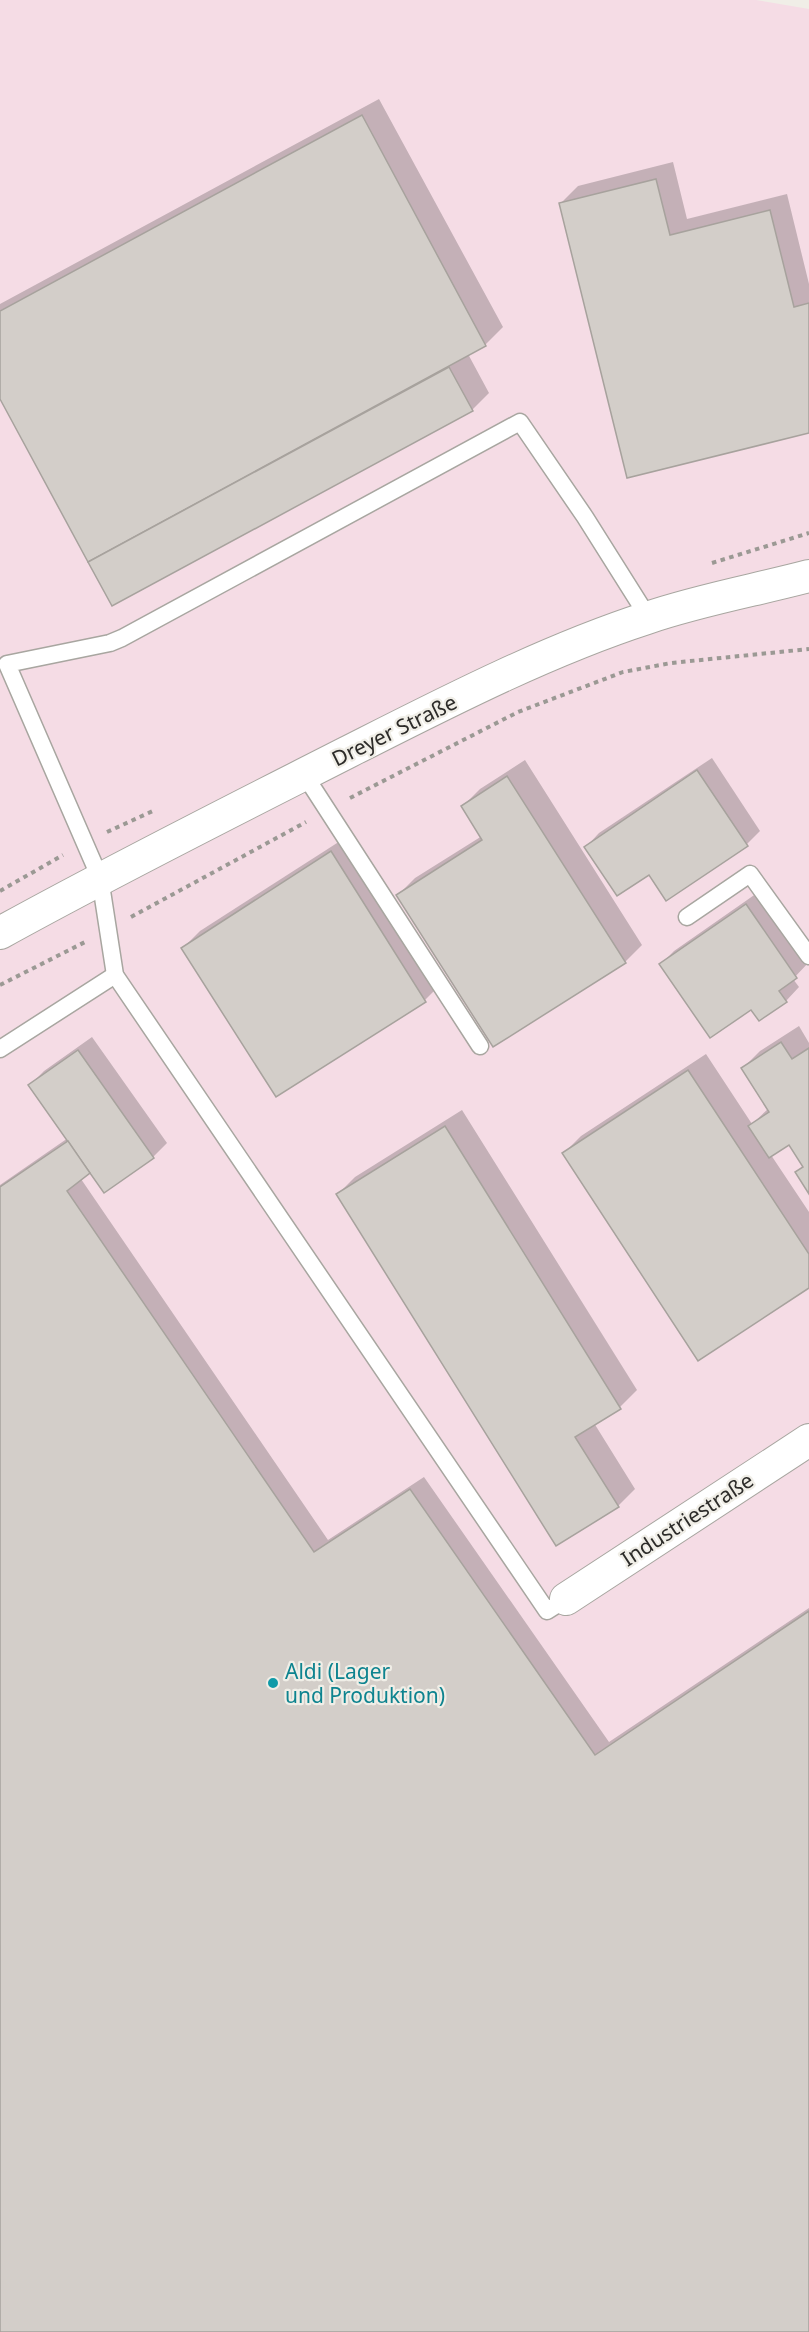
<svg xmlns="http://www.w3.org/2000/svg" width="809" height="2332" viewBox="0 0 809 2332" font-family="'Noto Sans',sans-serif">
<style>
.industrial{fill:#f5dce5}
.shadow{fill:#0003}
.building{fill:#d3cec9;stroke:#a7a29d;stroke-width:1.5}
.lines{fill:none;stroke-linecap:round;stroke-linejoin:round}
.lane-casing{stroke:#a8a6a0;stroke-width:19}
.street-casing{stroke:#a8a6a0;stroke-width:34}
.path{stroke:#9b9994;stroke-width:4;stroke-dasharray:4.5 4.5;stroke-linecap:butt}
.lane{stroke:#fff;stroke-width:16}
.street{stroke:#fff;stroke-width:32}
.culture-dot{fill:#0f9aa8;stroke:#f0eee7;stroke-width:2}
.labels{text-anchor:middle;dominant-baseline:central;stroke-width:4.5;stroke-linejoin:round;paint-order:stroke}
.street-label{font-size:21px;fill:#2c2b29;stroke:#f0eee7}
.culture-label{font-size:21px;fill:#0d838f;stroke:#f0eee7;text-anchor:start}
</style>
<rect width="100%" height="100%" fill="#f0eee7"/>
<polygon class="industrial" points="0,0 756,0 809,9 809,2332 0,2332"/>
<g class="shadow">
<polygon points="379,99 503,327 486,344 468,354 489,393 472,410 112,604 0,396 0,304"/>
<polygon points="673,162 687,219 787,194 809,284 809,431 561,203 578,186"/>
<polygon points="712,758 760,831 747,844 649,873 586,847 599,833"/>
<polygon points="525,760 642,945 625,962 398,895 415,878 482,836 463,806 480,789"/>
<polygon points="348,836 442,983 425,1000 276,1095 183,948 200,931"/>
<polygon points="760,891 809,962 793,979 799,987 786,1001 752,1008 661,964 674,951"/>
<polygon points="799,1026 809,1043 809,1192 797,1173 804,1165 790,1143 771,1155 809,1212 809,1286 564,1153 581,1136 706,1054 752,1124 769,1108 743,1068 760,1051"/>
<polygon points="92,1037 167,1143 153,1157 105,1191 90,1171 81,1179 328,1540 424,1477 609,1742 809,1608 809,2332 0,2332 0,1185 68,1138 30,1085 44,1071"/>
<polygon points="462,1110 637,1390 620,1407 594,1423 635,1489 618,1506 338,1194 355,1177"/>
</g>
<g class="building">
<polygon points="362,115 486,346 88,562 0,399 0,311"/>
<polygon points="656,179 670,235 770,210 794,307 809,303 809,433 627,478 559,203"/>
<polygon points="449,367 473,411 112,606 88,562"/>
<polygon points="697,770 748,846 666,901 649,875 617,896 584,847"/>
<polygon points="507,776 626,963 493,1047 396,895 482,840 461,806"/>
<polygon points="331,851 426,1002 276,1097 181,948"/>
<polygon points="746,904 797,978 779,991 787,1002 759,1021 751,1010 710,1038 659,964"/>
<polygon points="781,1042 792,1059 809,1048 809,1194 795,1172 803,1167 789,1145 769,1158 748,1126 769,1112 741,1068"/>
<polygon points="78,1050 154,1158 104,1193 28,1085"/>
<polygon points="688,1070 809,1254 809,1288 698,1361 562,1153"/>
<polygon points="445,1126 621,1409 575,1437 619,1507 556,1546 336,1194"/>
<polygon points="68,1141 90,1173 67,1191 314,1552 410,1489 595,1755 809,1611 809,2332 0,2332 0,1187"/>
</g>
<g class="lines">
<g class="lane-casing">
<g id="lane">
<polyline points="304,774 480,1046"/>
<polyline points="687,917 750,874 809,956"/>
<polyline points="0,1049 115,975"/>
<polyline points="566,1599 547,1611 115,975 100,878 7,664 110,643 122,638 520,422 585,517 648,617"/>
</g>
</g>
<g class="street-casing">
<g id="street">
<path d="M 0,933 C 114,870 230,812 346,753 C 441,705 545,651 647,618 C 699,600 756,590 809,576"/>
<polyline points="566,1599 809,1440"/>
</g>
</g>
<g class="path">
<polyline points="712,563 809,533"/>
<polyline points="350,798 518,712 623,672 671,663 809,649"/>
<polyline points="107,832 155,810"/>
<polyline points="0,891 63,855"/>
<polyline points="131,917 306,822"/>
<polyline points="0,985 85,942"/>
</g>
<use href="#lane" class="lane"/>
<use href="#street" class="street"/>
</g>
<circle class="culture-dot" cx="273" cy="1683" r="6"/>
<g class="labels">
<g class="street-label">
<text transform="translate(394 730) rotate(-26)">Dreyer Straße</text>
<text transform="translate(687 1519) rotate(-33)">Industriestraße</text>
</g>
<g class="culture-label">
<text x="285" y="1671">Aldi (Lager<tspan x="285" dy="24">und Produktion)</tspan></text>
</g>
</g>
</svg>
